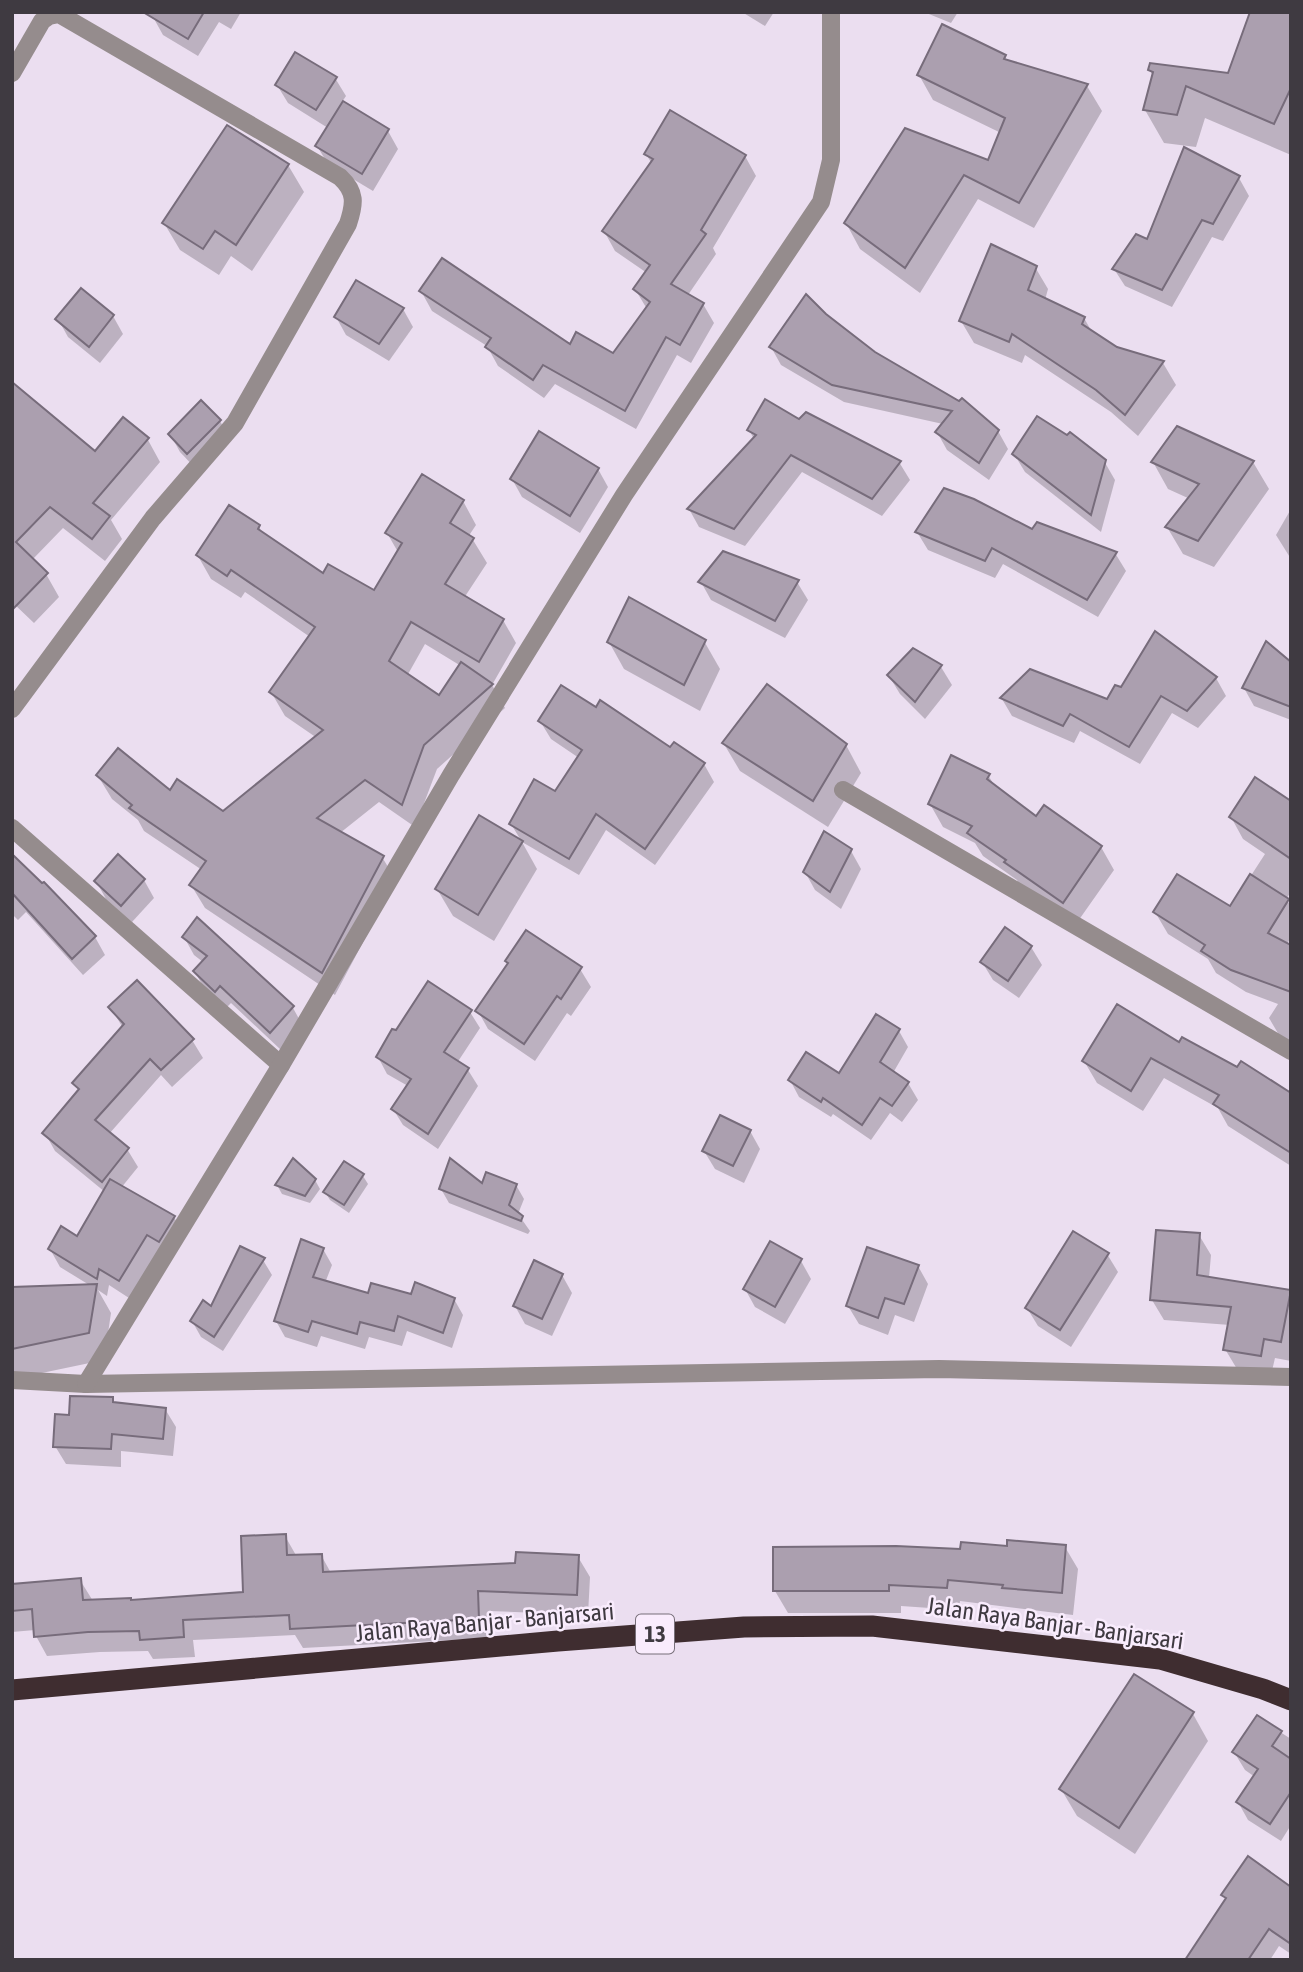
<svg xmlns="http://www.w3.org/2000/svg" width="1303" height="1972" viewBox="0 0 1303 1972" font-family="'Asap Condensed',sans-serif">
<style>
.shadow{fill:#0003;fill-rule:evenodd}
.building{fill:#ab9faf;stroke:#776c7b;stroke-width:2}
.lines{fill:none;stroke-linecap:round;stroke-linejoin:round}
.minor{stroke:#958c8d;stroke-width:18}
.highway{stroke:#3f2d30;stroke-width:21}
.labels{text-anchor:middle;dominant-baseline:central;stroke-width:5;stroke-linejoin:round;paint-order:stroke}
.shield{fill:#f9ecfd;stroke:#776f79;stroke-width:2}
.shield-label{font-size:23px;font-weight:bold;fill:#3f3a41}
.street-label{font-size:24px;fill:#3f3a41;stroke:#f9ecfd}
</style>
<rect width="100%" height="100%" fill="#ebdef0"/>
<g class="shadow">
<polygon points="155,12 241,12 231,29 219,22 198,56 163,35 153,17"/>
<polygon points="742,12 774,12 765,26"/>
<polygon points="924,12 958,12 951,23"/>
<polygon points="1291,12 1291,155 1205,118 1196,147 1164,143 1145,110 1153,76 1150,70 1229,75"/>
<polygon points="1004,56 1008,62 1087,86 1102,111 1034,228 978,199 920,293 860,249 846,223 989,162 1001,133 933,100 919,75"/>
<polygon points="335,78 346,96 342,102 388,131 398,149 373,191 328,164 317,146 328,128 288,103 277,85"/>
<polygon points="646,154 745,156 756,176 713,248 716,254 688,295 703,304 714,323 691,363 677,355 636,429 555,384 544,398 498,366 487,346 432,311 421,291 571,346 614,355 647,309 635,289 647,273 615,251 604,231 652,164"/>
<polygon points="288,165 304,192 252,271 231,256 219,275 180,250 164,223"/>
<polygon points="1239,178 1249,196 1223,241 1212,237 1172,307 1125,286 1114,269 1148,241"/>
<polygon points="1035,267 1048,289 1045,300 1084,318 1092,332 1116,348 1163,363 1176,385 1138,436 1111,412 1025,355 1022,363 974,343 961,321"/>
<polygon points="81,290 113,316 123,334 100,363 68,337 58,319"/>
<polygon points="403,309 413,327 389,361 346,335 336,317"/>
<polygon points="825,316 874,354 998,431 1008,449 989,480 947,450 937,432 943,424 844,402 781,365 771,347"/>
<polygon points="220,421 230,439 198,471 180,452 170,434"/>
<polygon points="799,421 899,462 910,480 882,516 802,472 745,546 699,527 689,509 754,439 749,430"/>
<polygon points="148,440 160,462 111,520 122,539 105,561 63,528 32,560 46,574 59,597 34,623 12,602 12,476"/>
<polygon points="1014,454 1104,461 1115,480 1101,532 1025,472"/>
<polygon points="1153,462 1253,462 1269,489 1214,567 1183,554 1167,527 1190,499 1168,489"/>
<polygon points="598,469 608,487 580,533 522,497 512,479"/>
<path d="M 463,501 L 476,525 L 468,537 L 473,540 L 487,563 L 464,598 L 503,620 L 516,643 L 492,685 L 505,708 L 437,769 L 415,827 L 379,802 L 340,833 L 382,857 L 396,880 L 335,995 L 205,908 L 191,885 L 202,870 L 144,831 L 138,820 L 112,799 L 98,776 L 170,792 L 223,813 L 317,738 L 285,716 L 271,692 L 310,637 L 245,592 L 241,598 L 211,579 L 198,556 L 259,527 L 264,536 L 323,576 L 374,593 L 398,552 L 387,533 ZM 425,644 L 461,666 L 439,698 L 407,676 Z"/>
<polygon points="1291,509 1291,559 1276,535"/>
<polygon points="917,532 1033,532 1115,553 1126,571 1098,617 1003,564 995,578 928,550"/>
<polygon points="701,582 797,582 808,600 785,638 711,600"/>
<polygon points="704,641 720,669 700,711 624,669 609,642"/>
<polygon points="913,650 941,667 952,685 925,719 900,694 889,676"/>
<polygon points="1291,664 1291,720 1254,706 1244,688"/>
<polygon points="1216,678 1226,696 1198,728 1172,713 1140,764 1080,731 1074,743 1012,716 1002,699 1108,701 1122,689"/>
<polygon points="596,710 671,749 704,764 714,782 655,865 606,830 579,875 522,842 511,824 555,794 579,758 551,739 540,721"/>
<polygon points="724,744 846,745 861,773 828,827 740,771"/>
<polygon points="988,775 996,788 1037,818 1101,847 1114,870 1076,924 1019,885 1017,880 983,856 975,843 943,827 930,804"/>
<polygon points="1291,803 1291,892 1286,899 1291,906 1291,938 1286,945 1291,947 1291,1047 1282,1040 1269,1018 1278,1004 1246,992 1216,973 1208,959 1168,934 1155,912 1230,908 1265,854 1243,839 1231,817"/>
<polygon points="522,842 537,869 494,941 453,916 437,889"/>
<polygon points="851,851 861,869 841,909 815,890 805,872"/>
<polygon points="12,857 42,886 44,884 95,937 105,955 83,975 26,912 18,920 12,914"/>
<polygon points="144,880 154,898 132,922 106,899 96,881"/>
<polygon points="1006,929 1031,947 1042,965 1019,998 993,980 982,962"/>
<polygon points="184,937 293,1008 303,1026 281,1050 231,1003 226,1008 205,990 195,972 203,962 194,955"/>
<polygon points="509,964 580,969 591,987 571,1016 567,1013 535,1061 488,1029 478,1011"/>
<polygon points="111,1008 192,1040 203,1058 172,1087 161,1075 109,1134 127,1149 138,1167 121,1188 174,1217 184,1235 129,1298 109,1285 107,1296 98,1290 111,1313 104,1360 13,1379 12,1288 91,1286 60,1267 50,1249 78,1238 105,1192 55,1151 45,1133 79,1091 74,1083 123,1028"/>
<polygon points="470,1012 480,1028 457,1063 468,1070 478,1086 438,1149 403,1125 393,1109 408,1086 387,1074 378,1057"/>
<polygon points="899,1031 908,1047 893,1073 908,1083 918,1100 902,1122 890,1113 871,1140 833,1114 831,1117 799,1097 790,1080 839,1076"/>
<polygon points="1179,1044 1291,1095 1291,1166 1228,1126 1218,1108 1164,1078 1143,1111 1097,1083 1084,1061"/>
<polygon points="750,1131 760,1149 744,1183 715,1169 704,1151"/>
<polygon points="345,1163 363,1176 368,1184 349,1213 330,1200 325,1192"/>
<polygon points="315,1180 320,1189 310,1203 282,1194 277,1185"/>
<polygon points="516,1185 524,1199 518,1214 530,1231 528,1234 449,1203 441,1189"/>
<polygon points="1199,1235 1211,1255 1209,1278 1291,1292 1291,1361 1275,1358 1271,1375 1237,1369 1225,1349 1230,1325 1164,1320 1152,1300"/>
<polygon points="323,1249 332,1265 325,1283 370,1295 454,1299 463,1315 452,1348 407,1331 402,1346 369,1337 365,1349 321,1336 317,1347 285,1337 276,1321"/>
<polygon points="1107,1254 1118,1272 1071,1347 1038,1326 1027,1308"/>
<polygon points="263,1260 272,1275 223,1351 201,1337 192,1321 212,1308"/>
<polygon points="801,1261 811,1279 785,1324 755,1307 745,1289"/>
<polygon points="918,1266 928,1284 914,1322 895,1315 888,1335 859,1324 848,1306"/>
<polygon points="562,1275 572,1293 552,1336 525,1324 515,1306"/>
<polygon points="112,1399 115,1404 165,1409 176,1427 173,1456 121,1451 121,1467 66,1464 55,1446 71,1417"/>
<polygon points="285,1536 297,1557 321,1555 331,1573 517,1564 578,1557 590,1577 588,1615 489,1611 490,1638 303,1648 295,1635 193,1640 195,1657 153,1659 148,1651 100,1652 47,1656 36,1636 35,1630 12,1632 12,1590 80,1580 93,1601 132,1602 245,1593"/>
<polygon points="1065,1547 1078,1569 1073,1615 960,1601 959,1610 901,1606 901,1613 788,1613 775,1591 962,1551"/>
<polygon points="1193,1714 1208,1741 1135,1854 1077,1816 1061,1789"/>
<polygon points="1257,1717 1291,1739 1291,1825 1281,1841 1248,1820 1238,1802 1255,1777 1245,1770 1234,1752"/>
<polygon points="1291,1881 1291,1954 1279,1946 1270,1960 1187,1960 1226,1900 1223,1895 1287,1886"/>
</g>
<g class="building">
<polygon points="143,12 204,12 188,39"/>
<polygon points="1250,12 1291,12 1291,88 1274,124 1186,86 1177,115 1143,110 1153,72 1148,70 1150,63 1228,73"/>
<polygon points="942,24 1006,55 1004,59 1088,84 1019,203 964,175 905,268 844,223 905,128 988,160 1005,118 917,75"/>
<polygon points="295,52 337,77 316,110 275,85"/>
<polygon points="343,101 389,129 362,174 315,146"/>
<polygon points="670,110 746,155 701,230 706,234 671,284 704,303 680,345 666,337 625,411 543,365 533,380 485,347 491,338 419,291 442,258 570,344 576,332 613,353 650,302 633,289 650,265 602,231 653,159 644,154"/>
<polygon points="227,125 289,164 236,245 215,231 203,249 162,223"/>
<polygon points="1184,147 1240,176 1213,224 1202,220 1162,290 1112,269 1136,234 1147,239"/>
<polygon points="991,244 1037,266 1028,290 1085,317 1082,324 1117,347 1164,361 1125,415 1096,390 1012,334 1009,342 959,321"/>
<polygon points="356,280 404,308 379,344 334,317"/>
<polygon points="81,288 114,315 89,347 55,319"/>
<polygon points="806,294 826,314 875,352 959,401 962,398 999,430 979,463 935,432 952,411 832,385 769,347"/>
<polygon points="12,382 95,451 123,417 149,438 93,503 110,516 92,539 50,507 16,542 48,573 12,610"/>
<polygon points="765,399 799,419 806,412 901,461 872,499 791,455 734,529 687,509 756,435 747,430"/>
<polygon points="201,400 221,420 187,454 168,434"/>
<polygon points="1037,416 1067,435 1070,432 1106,460 1091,515 1012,454"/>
<polygon points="1177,426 1254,461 1198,541 1165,527 1199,484 1151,462"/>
<polygon points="539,431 599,468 570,516 510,479"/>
<polygon points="422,474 464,500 450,523 474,538 445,584 504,619 479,662 411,622 389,661 439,695 461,662 493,684 424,745 402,805 365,780 317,818 384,856 322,973 189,885 206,861 129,808 132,805 96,775 118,748 170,790 177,779 223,811 323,730 269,692 315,627 231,570 227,576 196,555 229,505 260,525 258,529 323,573 328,564 374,590 402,543 385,533"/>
<polygon points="944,488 974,499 1032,529 1037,522 1117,552 1087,600 992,548 985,561 915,532"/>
<polygon points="723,551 799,580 775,621 698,582"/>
<polygon points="629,597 706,640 684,685 607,642"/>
<polygon points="1155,631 1217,677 1187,711 1161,696 1129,747 1070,714 1063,726 1000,698 1030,669 1107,699 1115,685 1121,687"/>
<polygon points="1266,641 1291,662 1291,707 1242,688"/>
<polygon points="913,648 942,665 915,702 887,675"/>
<polygon points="767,684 847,744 813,801 722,743"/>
<polygon points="561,685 596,707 600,700 670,747 674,742 705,763 645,849 596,814 569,859 509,824 534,779 555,791 582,750 538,721"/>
<polygon points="951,755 990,774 987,779 1036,816 1044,805 1102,846 1063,903 1004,862 1006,860 967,833 972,826 928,804"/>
<polygon points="1255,777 1291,801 1291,859 1229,817"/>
<polygon points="479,815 523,841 478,915 435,889"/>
<polygon points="824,831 852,849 830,892 803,872"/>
<polygon points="12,854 42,883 44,882 96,936 72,959 12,893"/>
<polygon points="118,854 145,879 121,906 94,881"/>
<polygon points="1177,874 1230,906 1250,874 1289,899 1268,933 1291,945 1291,992 1231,970 1201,951 1205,945 1153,912"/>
<polygon points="197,917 294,1006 270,1033 220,986 215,992 193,971 207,956 182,937"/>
<polygon points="1005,927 1032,946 1008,981 980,962"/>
<polygon points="526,930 582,967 561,999 557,996 524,1044 475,1011 508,963 505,961"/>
<polygon points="137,980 194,1039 161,1070 150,1059 95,1120 129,1148 102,1182 42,1133 79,1089 72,1083 124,1024 108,1007"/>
<polygon points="428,981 472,1010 444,1052 469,1068 428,1134 391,1109 411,1079 376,1057 392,1029 396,1030"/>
<polygon points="1117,1004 1179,1042 1182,1037 1237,1067 1241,1061 1291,1093 1291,1153 1213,1104 1219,1095 1151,1058 1131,1091 1082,1061"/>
<polygon points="876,1014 900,1029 880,1062 909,1082 892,1106 880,1098 862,1125 823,1098 821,1102 788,1080 806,1052 839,1073"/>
<polygon points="720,1115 751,1130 733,1166 702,1151"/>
<polygon points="293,1158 316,1179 305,1196 275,1185"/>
<polygon points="450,1158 482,1183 486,1172 517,1184 509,1205 523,1216 521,1221 439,1189"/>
<polygon points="344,1161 364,1174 344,1205 323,1192"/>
<polygon points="110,1179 175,1216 159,1242 147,1235 119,1281 99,1269 97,1279 48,1249 61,1226 77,1236"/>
<polygon points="1156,1230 1200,1233 1197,1275 1291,1290 1281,1342 1264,1339 1261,1356 1223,1350 1231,1307 1150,1300"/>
<polygon points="1073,1231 1109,1253 1060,1330 1025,1308"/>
<polygon points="301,1239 324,1248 313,1277 368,1293 371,1283 411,1294 415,1282 455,1298 443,1333 398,1316 394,1331 360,1322 357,1334 312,1321 308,1332 274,1321"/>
<polygon points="770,1241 802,1259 775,1307 743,1289"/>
<polygon points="240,1246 265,1258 214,1337 190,1321 203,1300 211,1306"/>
<polygon points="867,1247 919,1265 904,1304 885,1298 878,1318 846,1306"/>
<polygon points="534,1260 563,1274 542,1319 513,1306"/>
<polygon points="97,1284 89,1333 12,1349 12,1287"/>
<polygon points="70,1396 113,1397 113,1402 166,1408 163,1439 112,1434 111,1449 53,1447 55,1414 69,1415"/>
<polygon points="286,1534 287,1555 322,1554 323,1572 515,1563 516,1552 579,1555 577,1595 478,1591 479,1619 290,1629 289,1615 183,1620 184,1637 140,1640 139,1631 88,1632 34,1637 32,1609 12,1611 12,1584 81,1578 83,1600 131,1598 131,1600 243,1592 241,1536"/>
<polygon points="1007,1540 1066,1545 1062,1593 1002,1588 1003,1585 948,1580 947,1588 889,1585 889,1591 773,1591 773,1547 896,1546 960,1549 961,1542 1007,1546"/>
<polygon points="1134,1674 1194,1712 1119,1828 1059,1789"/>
<polygon points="1257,1715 1282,1731 1272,1746 1291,1759 1291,1792 1270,1824 1236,1802 1258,1769 1232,1752"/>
<polygon points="1248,1856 1291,1887 1291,1944 1269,1929 1248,1960 1185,1960 1226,1898 1221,1895"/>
</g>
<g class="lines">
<g class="minor">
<path d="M 12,73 L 42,21 L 49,16 L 59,14 L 340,177 C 356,192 355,203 348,224 L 235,423 L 153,518 L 12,709"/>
<polyline points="843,790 1291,1051"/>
<polyline points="12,828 281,1065"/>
<polyline points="12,1380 86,1384 939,1369 1291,1377"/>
<polyline points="86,1384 281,1065 451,775 624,495 821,202 831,160 831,12"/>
</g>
<polyline class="highway" points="12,1690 558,1641 744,1627 872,1626 1160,1659 1263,1689 1291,1700"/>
</g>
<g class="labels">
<rect class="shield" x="636" y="1614.5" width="38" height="39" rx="5"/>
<g class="shield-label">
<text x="655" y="1634">13</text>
</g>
<g class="street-label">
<text transform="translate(485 1622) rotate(-5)">Jalan Raya Banjar - Banjarsari</text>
<text transform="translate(1055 1623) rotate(8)">Jalan Raya Banjar - Banjarsari</text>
</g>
</g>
<rect width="1303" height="1972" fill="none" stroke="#3f3a41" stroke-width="28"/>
</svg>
